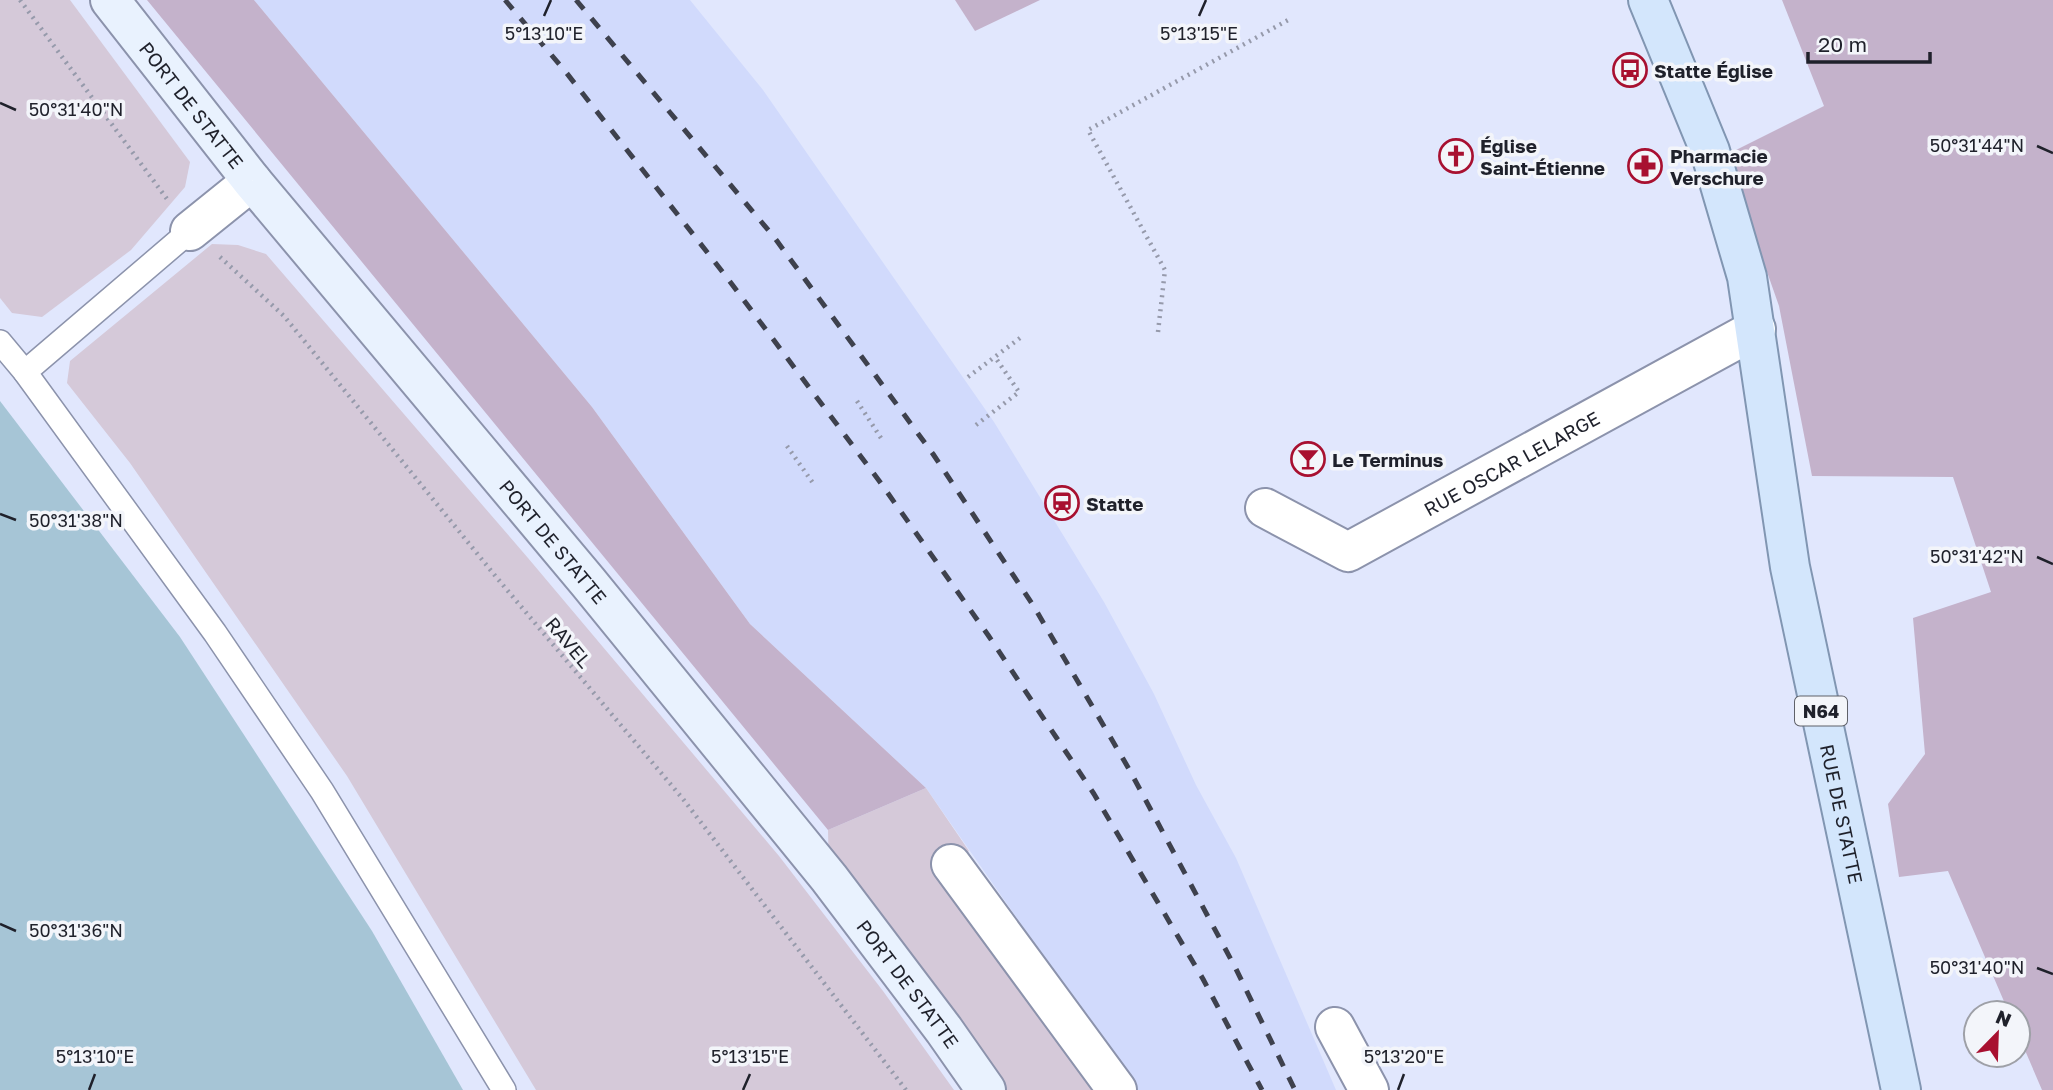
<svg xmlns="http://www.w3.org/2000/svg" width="2053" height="1090" viewBox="0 0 2053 1090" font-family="'Golos Text',sans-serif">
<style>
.built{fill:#d1dafc}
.green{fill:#d5c9d9}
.forest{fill:#c4b2cb}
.water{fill:#a6c5d6}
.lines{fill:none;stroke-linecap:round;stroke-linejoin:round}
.lane-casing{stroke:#8c93ac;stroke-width:26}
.street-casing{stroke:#8c93ac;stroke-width:42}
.secondary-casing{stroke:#8c93ac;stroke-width:42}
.primary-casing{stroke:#8196b2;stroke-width:42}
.path{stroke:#969aab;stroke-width:4.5;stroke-dasharray:2 5;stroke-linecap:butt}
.lane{stroke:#fff;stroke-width:23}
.street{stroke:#fff;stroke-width:38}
.secondary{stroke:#e9f2fe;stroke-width:38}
.primary{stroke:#d3e6fc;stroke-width:38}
.rail{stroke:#3e414d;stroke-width:5;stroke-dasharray:12 12;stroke-linecap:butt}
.ticks{fill:none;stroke:#1f212b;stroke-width:2.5}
.labels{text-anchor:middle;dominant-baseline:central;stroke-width:7;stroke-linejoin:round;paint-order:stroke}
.shield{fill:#f3f5fa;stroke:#5f6169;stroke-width:2}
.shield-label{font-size:18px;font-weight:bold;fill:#1f212b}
.poi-label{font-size:19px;font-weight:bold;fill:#1f212b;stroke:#f3f5fa;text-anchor:start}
.street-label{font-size:19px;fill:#1f212b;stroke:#f3f5fa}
.ticks-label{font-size:18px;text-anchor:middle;fill:#1f212b;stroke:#f3f5fa;stroke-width:7;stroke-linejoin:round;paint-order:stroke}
</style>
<rect width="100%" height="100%" fill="#e1e7fd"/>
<polygon class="built" points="254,0 690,0 763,90 994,422 1104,602 1154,694 1196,785 1236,858 1336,1090 1137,1090 926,788 750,624 592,407"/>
<g class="green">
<polygon points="0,0 70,0 190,162 185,187 131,250 42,317 12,313 0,298"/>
<polygon points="212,244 238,245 266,254 528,558 779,856 883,991 954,1090 536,1090 347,776 130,463 67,383 70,361"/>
<polygon points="926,788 969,851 951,864 1117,1090 983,1090 829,878 828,830"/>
</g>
<g class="forest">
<polygon points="147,0 254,0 592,407 750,624 926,788 828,830"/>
<polygon points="955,0 1040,0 975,31"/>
<polygon points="1782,0 2053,0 2053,1090 2042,1090 2018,1034 2018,1013 2009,1013 1948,871 1899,877 1888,804 1925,754 1913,618 1991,592 1953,477 1812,476 1779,306 1726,155 1824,106"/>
</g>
<polygon class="water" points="0,401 180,637 372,931 463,1090 0,1090"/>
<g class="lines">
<g class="lane-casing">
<g id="lane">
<polyline points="190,231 25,372 215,633 322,791 504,1090"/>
<polyline points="0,342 25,372"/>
</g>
</g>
<g class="street-casing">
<g id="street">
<polyline points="190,231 252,181"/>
<path id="s1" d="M 1265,508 L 1348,552 L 1756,329"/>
<polyline points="951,864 1117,1090"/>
<polyline points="1335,1027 1369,1090"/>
</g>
</g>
<g class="secondary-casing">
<g id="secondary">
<path id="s2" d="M 110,0 L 252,181 L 588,582 L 829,878 L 944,1030 L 986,1090"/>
</g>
</g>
<g class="primary-casing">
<g id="primary">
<path id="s3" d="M 1648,0 L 1710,151 L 1747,277 L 1790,567 L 1901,1090"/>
</g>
</g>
<g class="path">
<polyline points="20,0 167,199"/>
<polyline points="220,257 284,316 497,578 683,799 906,1090"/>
<polyline points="1158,332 1165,270 1088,130 1290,19"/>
<polyline points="968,377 1020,338"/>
<polyline points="857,401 881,438"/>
<polyline points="976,425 1019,392 995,357"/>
<polyline points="787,446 815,486"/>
</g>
<use href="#lane" class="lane"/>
<use href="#street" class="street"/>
<use href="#secondary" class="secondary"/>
<use href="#primary" class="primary"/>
<g class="rail">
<polyline points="505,0 565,71 725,275 880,482 988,635 1094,794 1203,979 1262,1090"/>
<polyline points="576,0 774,237 933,454 1033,605 1129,769 1235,967 1295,1090"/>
</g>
</g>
<path class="ticks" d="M 544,16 L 551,0M 1199,16 L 1206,0M 0,103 L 16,110M 2037,146 L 2053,153M 0,514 L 16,520M 2037,557 L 2053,564M 0,924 L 16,931M 2037,968 L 2053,974M 89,1090 L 95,1074M 743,1090 L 750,1074M 1398,1090 L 1404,1074"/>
<defs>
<g id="bus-ring" transform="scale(1.75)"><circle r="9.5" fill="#f3f5fa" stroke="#a81030" stroke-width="1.5"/><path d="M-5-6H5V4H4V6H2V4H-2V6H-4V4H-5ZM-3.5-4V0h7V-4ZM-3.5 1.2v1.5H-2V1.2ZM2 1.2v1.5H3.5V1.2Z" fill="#a81030"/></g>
<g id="church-ring" transform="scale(1.75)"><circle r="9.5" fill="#f3f5fa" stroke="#a81030" stroke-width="1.5"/><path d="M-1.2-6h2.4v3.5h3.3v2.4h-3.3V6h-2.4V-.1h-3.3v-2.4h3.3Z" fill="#a81030"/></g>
<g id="pharmacy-ring" transform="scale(1.75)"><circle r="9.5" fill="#f3f5fa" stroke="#a81030" stroke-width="1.5"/><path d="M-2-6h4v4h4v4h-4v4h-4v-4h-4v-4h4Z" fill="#a81030"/></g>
<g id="bar-ring" transform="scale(1.75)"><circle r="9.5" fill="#f3f5fa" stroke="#a81030" stroke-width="1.5"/><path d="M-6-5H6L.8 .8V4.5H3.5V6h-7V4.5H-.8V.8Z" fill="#a81030"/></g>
<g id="station-ring" transform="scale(1.75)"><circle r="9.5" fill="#f3f5fa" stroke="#a81030" stroke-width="1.5"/><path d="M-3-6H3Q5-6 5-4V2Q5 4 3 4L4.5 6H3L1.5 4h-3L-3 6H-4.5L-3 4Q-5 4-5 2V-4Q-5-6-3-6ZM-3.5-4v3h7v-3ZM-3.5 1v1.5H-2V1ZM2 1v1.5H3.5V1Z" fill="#a81030"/></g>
</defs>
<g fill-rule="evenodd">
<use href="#bus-ring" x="1630" y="70"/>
<use href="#church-ring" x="1456" y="156"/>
<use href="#pharmacy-ring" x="1645" y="166"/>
<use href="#bar-ring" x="1308" y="459"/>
<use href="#station-ring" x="1062" y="503"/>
</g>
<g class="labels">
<rect class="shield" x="1795" y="696.5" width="52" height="29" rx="5"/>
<g class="shield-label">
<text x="1821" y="711">N64</text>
</g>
<g class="poi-label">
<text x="1654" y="70">Statte Église</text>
<text x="1480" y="145">Église<tspan x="1480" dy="22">Saint-Étienne</tspan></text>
<text x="1670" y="155">Pharmacie<tspan x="1670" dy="22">Verschure</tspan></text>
<text x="1332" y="459">Le Terminus</text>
<text x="1086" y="503">Statte</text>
</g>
<g class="street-label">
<text stroke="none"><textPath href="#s2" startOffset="133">PORT DE STATTE</textPath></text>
<text stroke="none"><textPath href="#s1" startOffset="280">RUE OSCAR LELARGE</textPath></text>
<text stroke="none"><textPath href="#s2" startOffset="700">PORT DE STATTE</textPath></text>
<text transform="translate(569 642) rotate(50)">RAVEL</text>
<text stroke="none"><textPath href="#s3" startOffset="840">RUE DE STATTE</textPath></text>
<text stroke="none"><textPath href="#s2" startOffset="1267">PORT DE STATTE</textPath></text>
</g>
</g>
<g class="ticks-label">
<text x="544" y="40">5°13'10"E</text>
<text x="1199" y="40">5°13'15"E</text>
<text x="76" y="116">50°31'40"N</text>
<text x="1977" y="152">50°31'44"N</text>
<text x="76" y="527">50°31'38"N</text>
<text x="1977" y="563">50°31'42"N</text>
<text x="76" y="937">50°31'36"N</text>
<text x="1977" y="974">50°31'40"N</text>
<text x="95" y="1063">5°13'10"E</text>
<text x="750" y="1063">5°13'15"E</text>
<text x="1404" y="1063">5°13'20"E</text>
</g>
<g transform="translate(1997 1034) rotate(23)"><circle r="33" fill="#f3f5fa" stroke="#9ea0a7" stroke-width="2"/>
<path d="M0-5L12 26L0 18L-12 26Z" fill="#a81030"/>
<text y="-10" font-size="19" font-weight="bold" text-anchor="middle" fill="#1f212b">N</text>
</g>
<path d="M1808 52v10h122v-10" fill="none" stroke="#1f212b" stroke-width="3.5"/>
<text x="1818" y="52" font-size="21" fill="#1f212b" stroke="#f3f5fa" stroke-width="5" paint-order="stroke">20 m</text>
</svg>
